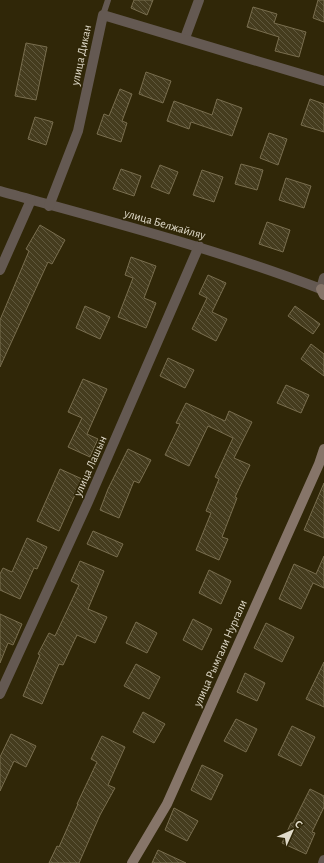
<svg xmlns="http://www.w3.org/2000/svg" width="324" height="863" viewBox="0 0 324 863" font-family="'Alegreya Sans',sans-serif">
<style>
.building{fill:url(#building-back-hatch);stroke:#796e4f}
.lines{fill:none;stroke-linecap:round;stroke-linejoin:round}
.lane{stroke:#645952;stroke-width:6}
.street{stroke:#645952;stroke-width:10}
.secondary{stroke:#867569;stroke-width:10}
.labels{text-anchor:middle;dominant-baseline:central;stroke-width:3.5;stroke-linejoin:round;paint-order:stroke}
.street-label{font-size:12px;fill:#e0dac9;stroke:#302708}
</style>
<defs>
<pattern id="building-back-hatch" width="6" height="6" patternUnits="userSpaceOnUse"><rect width="6" height="6" fill="#453c1e"/><path d="M-1 5l2 2M0 0l6 6M5-1l2 2" fill="none" stroke="#60583d"/></pattern>
</defs>
<rect width="100%" height="100%" fill="#302708"/>
<g class="building">
<polygon points="134,0 153,0 147,15 131,8"/>
<polygon points="318,0 324,0 324,22 313,18"/>
<polygon points="253,7 277,14 274,23 306,32 299,57 275,51 279,37 247,27"/>
<polygon points="26,43 47,47 36,100 15,96"/>
<polygon points="146,72 171,81 163,103 139,94"/>
<polygon points="120,89 132,94 122,121 127,123 121,142 97,134 104,114 109,116"/>
<polygon points="217,99 242,108 232,136 191,122 189,129 167,121 174,101 212,115"/>
<polygon points="310,99 324,104 324,132 301,125"/>
<polygon points="35,117 53,122 46,145 28,139"/>
<polygon points="269,133 287,139 278,165 260,158"/>
<polygon points="241,164 263,170 257,190 235,184"/>
<polygon points="160,165 178,172 169,194 151,187"/>
<polygon points="121,169 141,176 134,196 113,189"/>
<polygon points="202,170 223,177 214,202 193,195"/>
<polygon points="286,178 311,186 304,208 279,200"/>
<polygon points="267,222 290,230 283,252 259,244"/>
<polygon points="40,225 65,240 52,264 48,262 0,367 0,320 29,251 26,249"/>
<polygon points="131,257 156,266 144,298 156,303 146,328 118,317 133,278 125,275"/>
<polygon points="208,275 226,283 212,312 227,319 216,341 192,329 207,298 199,294"/>
<polygon points="85,306 110,317 100,339 76,328"/>
<polygon points="295,306 320,324 313,334 288,316"/>
<polygon points="311,344 324,354 324,376 301,359"/>
<polygon points="168,358 194,370 185,388 160,376"/>
<polygon points="83,379 107,389 87,434 98,439 90,457 68,447 82,418 68,412"/>
<polygon points="286,385 309,395 301,413 277,403"/>
<polygon points="186,403 225,421 229,411 252,422 234,458 250,465 235,497 237,498 222,537 228,539 219,560 196,550 211,513 206,511 219,479 215,477 233,438 208,426 189,466 165,455 180,424 176,423"/>
<polygon points="128,449 151,460 139,483 134,481 119,518 100,510 108,489"/>
<polygon points="60,469 82,479 59,531 37,521"/>
<polygon points="324,483 324,538 304,530"/>
<polygon points="93,531 123,544 117,557 87,544"/>
<polygon points="27,538 47,547 37,569 34,568 20,599 0,590 0,574 3,568 12,572"/>
<polygon points="324,556 324,588 313,583 301,609 279,599 294,564 316,574"/>
<polygon points="80,561 104,571 88,609 107,617 95,643 77,635 63,665 59,664 42,704 23,696 40,655 38,654 49,633 55,636 79,585 71,581"/>
<polygon points="209,570 231,581 221,604 199,593"/>
<polygon points="0,614 22,624 13,645 8,643 0,663"/>
<polygon points="193,619 212,629 202,650 183,640"/>
<polygon points="136,622 157,633 147,653 126,643"/>
<polygon points="266,623 294,637 282,662 254,648"/>
<polygon points="324,662 324,707 306,699"/>
<polygon points="136,664 160,677 149,699 124,686"/>
<polygon points="245,673 265,683 257,701 237,692"/>
<polygon points="143,712 165,724 154,743 133,732"/>
<polygon points="236,719 257,729 246,752 224,741"/>
<polygon points="292,726 315,737 301,766 278,755"/>
<polygon points="11,734 36,746 26,767 14,761 0,791 0,757"/>
<polygon points="102,736 125,747 108,785 115,788 100,815 79,863 49,863 57,846 59,847 78,804 77,804 97,762 91,759"/>
<polygon points="202,765 223,775 211,800 191,790"/>
<polygon points="310,789 324,796 324,807 312,832 315,833 306,854 282,843 291,823 293,823"/>
<polygon points="174,808 198,821 187,841 165,830"/>
<polygon points="158,850 186,863 152,863"/>
</g>
<g class="lines">
<polyline class="lane" points="103,15 108,0"/>
<g class="street">
<polyline points="185,38 199,0"/>
<path d="M 0,191 C 108,221 217,249 321,289 L 324,278"/>
<polyline points="49,206 78,131 103,15 324,81"/>
<polyline points="0,270 31,200"/>
<polyline points="0,694 88,502 199,246"/>
<polyline points="323,863 324,860"/>
</g>
<g class="secondary">
<polyline points="321,289 324,295"/>
<polyline points="132,863 167,804 319,464 324,449"/>
</g>
</g>
<g class="labels">
<g class="street-label">
<text transform="translate(81 55) rotate(-78)">улица Дикан</text>
<text transform="translate(165 224) rotate(16)">улица Белжайляу</text>
<text transform="translate(90 466) rotate(-66)">улица Лашын</text>
<text transform="translate(220 653) rotate(-66)">улица Рымгали Нургали</text>
</g>
</g>
<g transform="translate(292 831) rotate(45)" stroke="#302708" stroke-width="3" paint-order="stroke">
<path d="M0-3L7 15L0 10L-7 15Z" fill="#e0dac9"/>
<text y="-6" font-size="11" font-weight="bold" text-anchor="middle" fill="#e0dac9">С</text>
</g>
</svg>
